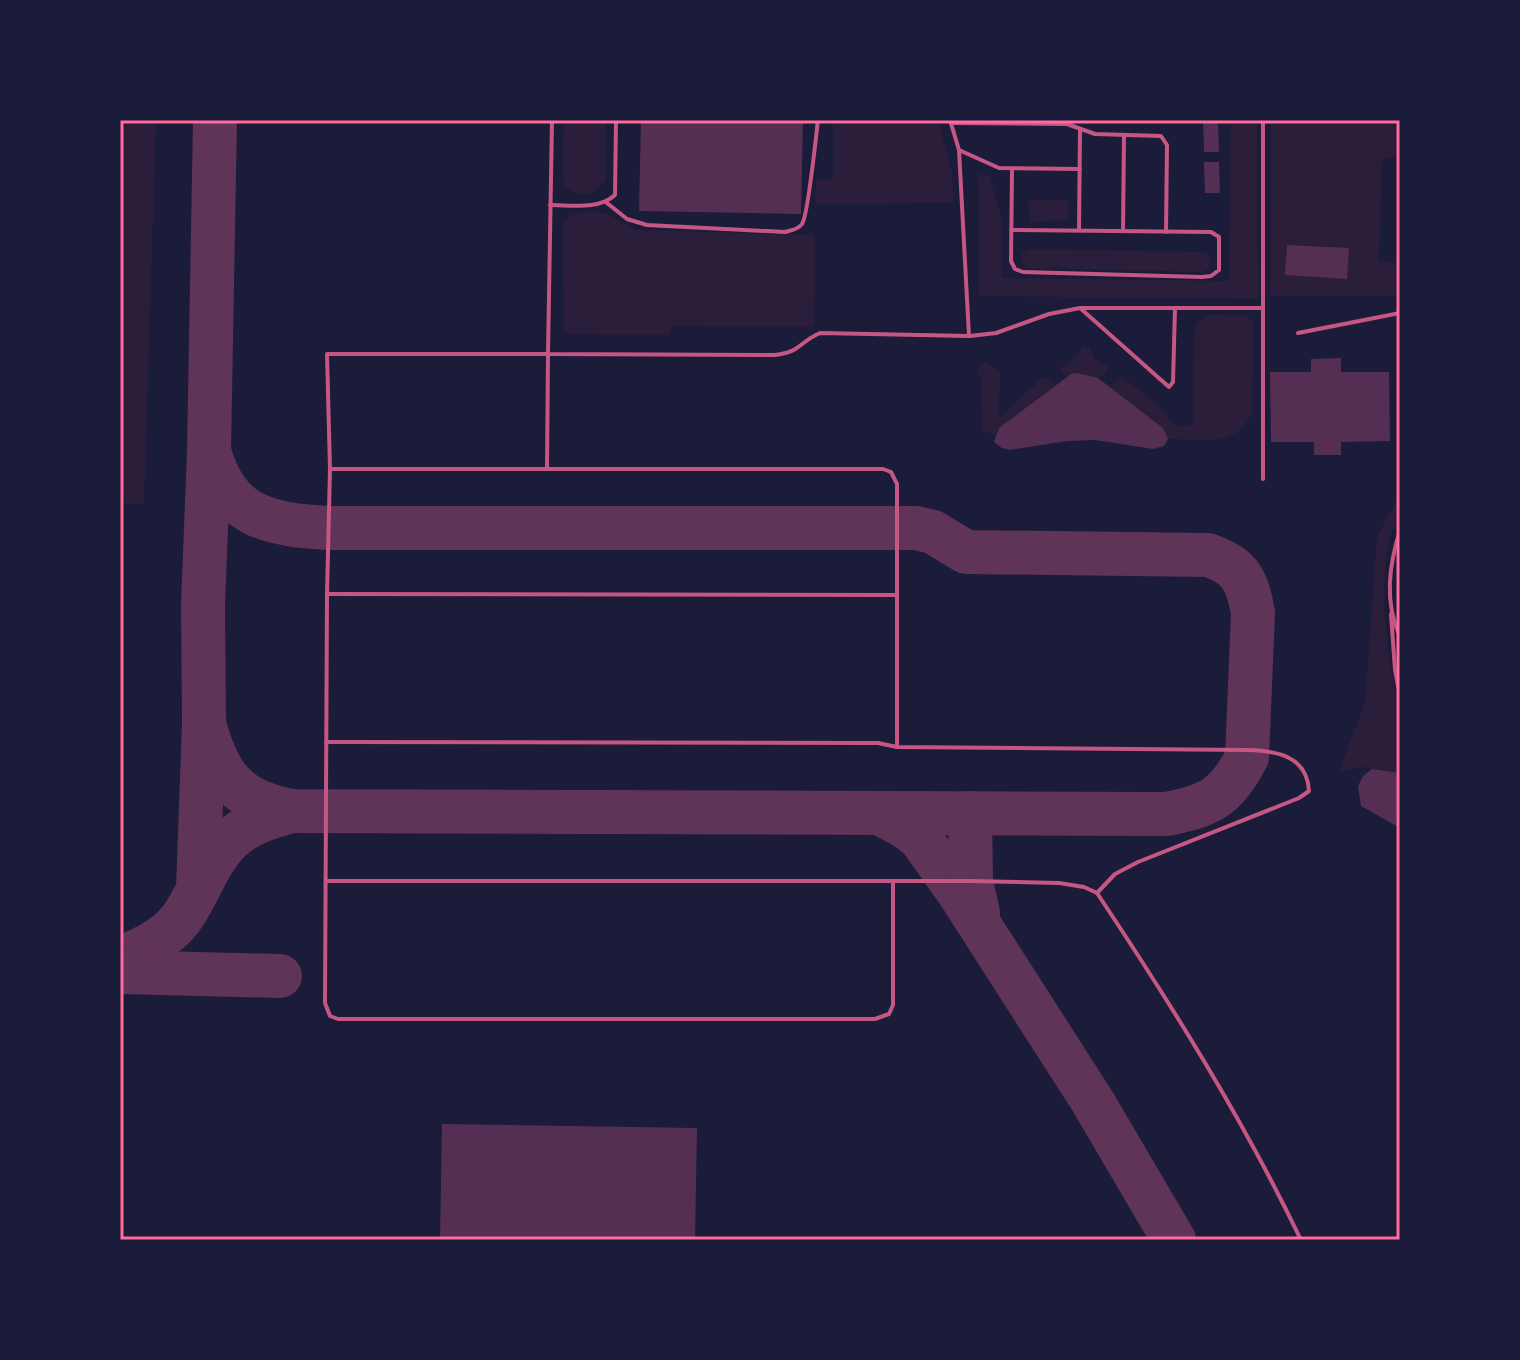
<svg xmlns="http://www.w3.org/2000/svg" width="1520" height="1360" viewBox="0 0 1520 1360" font-family="'PT Sans',sans-serif">
<style>
.green{fill:#2a1e3b}
.lines{fill:none;stroke-linecap:round;stroke-linejoin:round}
.taxiway{stroke:#603358;stroke-width:44}
.building{fill:#542f53}
.service{stroke:#c65784;stroke-width:4}
.neatline{fill:none;stroke:#ff6b9d;stroke-width:3}
</style>
<rect width="100%" height="100%" fill="#1b1b3a"/>
<g class="green">
<polygon points="120,120 156,120 144,504 120,503"/>
<path d="M 567,120 L 604,120 L 606,125 L 606,180 L 593,193 C 585,193 574,195 568,189 C 558,179 564,138 564,124 Z"/>
<polygon points="833,120 938,120 952,173 954,203 815,204 816,180 830,179 833,176"/>
<polygon points="1231,120 1257,120 1258,299 979,296 978,175 989,175 1001,215 1002,278 1229,281"/>
<polygon points="1271,120 1400,120 1400,157 1388,157 1382,162 1379,262 1400,263 1400,296 1270,296"/>
<polygon points="1032,200 1066,200 1068,204 1068,220 1030,222 1028,202"/>
<polygon points="591,210 608,214 636,230 815,235 814,327 670,326 669,335 564,334 562,223 571,215"/>
<polygon points="1029,249 1201,252 1211,255 1209,269 1202,272 1028,268 1022,262 1022,253"/>
<path d="M 1212,314 L 1247,316 L 1254,323 L 1252,412 C 1237,449 1202,439 1168,439 L 1163,428 L 1110,388 L 1113,382 L 1123,377 L 1157,404 L 1175,426 L 1193,425 L 1194,330 L 1198,321 Z"/>
<polygon points="1083,346 1089,347 1095,359 1108,366 1106,372 1098,378 1078,373 1067,377 1061,370 1062,366 1075,358"/>
<polygon points="986,362 1000,371 999,418 1043,377 1057,384 999,428 996,435 985,432 982,429 981,376 977,375 979,366"/>
<polygon points="1400,494 1400,516 1391,534 1385,567 1384,607 1389,656 1400,714 1400,773 1361,767 1339,771 1365,702 1377,537"/>
</g>
<g class="lines">
<g class="taxiway">
<path d="M 204,723 C 218,776 236,801 292,811 L 1166,814 C 1209,806 1226,798 1247,757 L 1253,613 C 1247,580 1241,566 1208,555 L 966,552 L 933,532 L 916,528 L 328,528 C 266,524 228,517 209,451"/>
<polyline points="879,813 904,826 920,838 959,893 1093,1102 1174,1240"/>
<polyline points="970,813 971,881 978,913"/>
<polyline points="198,889 204,723 203,605 209,451 215,120"/>
<path d="M 120,958 C 145,949 171,936 185,913 C 201,888 209,860 231,839 C 249,823 270,817 292,811"/>
<polyline points="120,972 280,976"/>
</g>
</g>
<g class="building">
<polygon points="641,120 803,120 801,214 639,211"/>
<polygon points="1203,121 1218,121 1219,152 1204,152"/>
<polygon points="1204,162 1219,162 1220,193 1205,193"/>
<polygon points="1287,245 1349,248 1347,279 1285,275"/>
<polygon points="1341,358 1341,372 1389,372 1390,441 1341,442 1341,455 1314,455 1314,442 1271,442 1270,372 1311,372 1311,359"/>
<polygon points="1078,373 1098,378 1163,428 1168,439 1164,446 1153,449 1095,440 1067,441 1010,450 1002,448 994,442 999,428 1071,374"/>
<polygon points="1372,769 1400,773 1400,828 1361,806 1358,786 1363,776"/>
<polygon points="442,1124 697,1128 695,1240 440,1240"/>
</g>
<g class="lines">
<g class="service">
<path d="M 552,120 L 548,354 L 775,355 C 801,352 799,342 820,333 L 969,336 L 959,150 L 950,120"/>
<polyline points="951,123 1067,124 1095,134 1161,136 1167,145 1166,232"/>
<polyline points="959,150 999,168 1080,169"/>
<path d="M 607,203 L 627,219 L 647,225 L 785,232 C 791,230 798,230 802,224 C 808,216 816,136 818,120"/>
<path d="M 550,205 C 571,205 599,210 615,195 L 616,120"/>
<polyline points="1011,230 1211,232 1219,237 1219,270 1211,276 1202,277 1023,272 1015,269 1011,261 1012,169"/>
<polyline points="1079,230 1080,129"/>
<polyline points="1123,231 1124,135"/>
<polyline points="1080,308 1169,387 1173,382 1175,308"/>
<polyline points="1298,333 1400,313"/>
<polyline points="970,336 996,333 1049,314 1080,308 1263,308"/>
<polyline points="547,468 548,354 327,354 330,469 327,594 325,1003 330,1016 338,1019 875,1019 889,1014 893,1005 893,882"/>
<polyline points="331,469 883,469 891,472 897,484 897,747"/>
<polyline points="1263,479 1263,120"/>
<path d="M 1400,530 C 1389,565 1384,602 1400,637"/>
<polyline points="327,594 897,595"/>
<polyline points="1391,614 1395,670 1400,696"/>
<path d="M 326,742 L 878,743 L 897,747 L 1248,750 C 1277,751 1307,756 1309,791 L 1299,798 L 1138,862 L 1115,874 L 1097,893"/>
<path d="M 326,881 L 971,881 L 1059,883 L 1084,887 L 1097,893 C 1171,1004 1243,1119 1301,1240"/>
</g>
</g>
<rect width="1520" height="1360" fill="none" stroke="#1b1b3a" stroke-width="244"/>
<rect x="122" y="122" width="1276" height="1116" class="neatline"/>
</svg>
